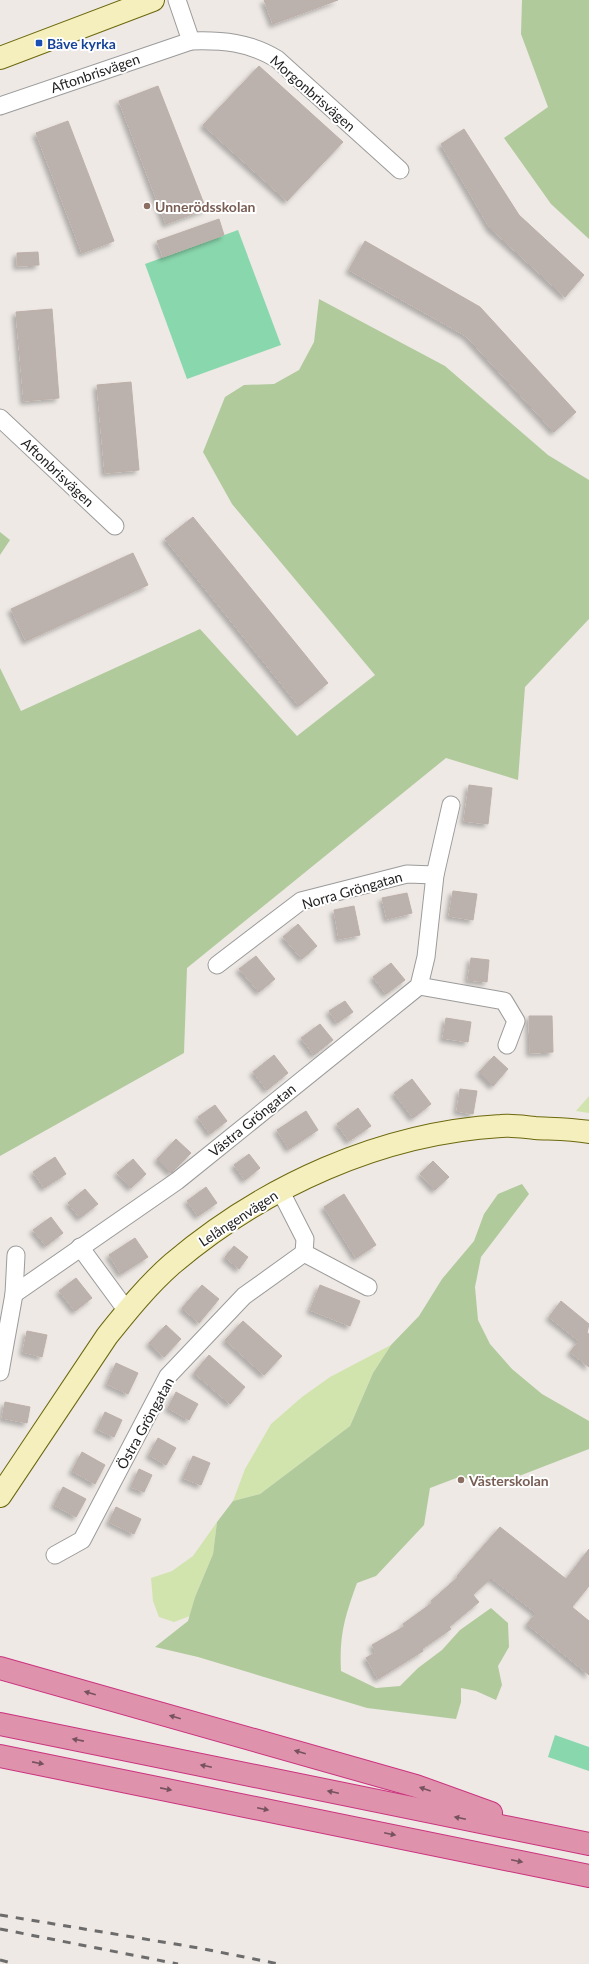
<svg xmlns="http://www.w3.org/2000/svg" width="589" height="1964" viewBox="0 0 589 1964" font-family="Lato,sans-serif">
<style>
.grass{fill:#d1e4ae}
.forest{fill:#b1ca9c}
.pitch{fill:#89d7ad}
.building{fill:#bbb2ae;stroke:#beafa8;filter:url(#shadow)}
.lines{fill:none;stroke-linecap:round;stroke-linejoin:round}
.street-casing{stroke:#9b9b9b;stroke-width:19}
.secondary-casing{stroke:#6c680d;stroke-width:24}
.highway-casing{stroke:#cb327e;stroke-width:24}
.street{stroke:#fff;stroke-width:17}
.secondary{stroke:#f4efbc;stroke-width:22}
.highway{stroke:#df92ac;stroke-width:22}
.rail{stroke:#6c6c6c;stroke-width:3;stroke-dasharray:8 8;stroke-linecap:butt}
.oneway{fill:#75525e}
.transit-dot{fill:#1a4fb4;stroke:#fff;stroke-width:1.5}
.education-dot{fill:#8d6e63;stroke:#fff;stroke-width:1.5}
.labels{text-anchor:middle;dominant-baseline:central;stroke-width:4;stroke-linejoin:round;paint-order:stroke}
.transit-label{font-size:14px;font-weight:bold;fill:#164399;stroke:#fff;text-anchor:start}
.street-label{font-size:14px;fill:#1e1e1e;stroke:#fff}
.education-label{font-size:14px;font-weight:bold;fill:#785e54;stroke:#fff;text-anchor:start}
</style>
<defs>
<filter id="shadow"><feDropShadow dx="-3.5" dy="3.5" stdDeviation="2" flood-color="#0004"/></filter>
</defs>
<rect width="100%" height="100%" fill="#eee9e5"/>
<g class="grass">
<polygon points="589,1096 589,1113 576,1111"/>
<polygon points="391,1345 373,1373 350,1426 260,1494 233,1501 245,1469 271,1424 302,1397 330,1377"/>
<polygon points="217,1522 213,1554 195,1597 190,1616 174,1622 159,1617 153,1601 151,1578 172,1571 193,1556"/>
</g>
<g class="forest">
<polygon points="522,0 589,0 589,239 551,204 504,138 548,107 521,34"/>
<polygon points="319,299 445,366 548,455 589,480 589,619 525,687 518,780 446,758 187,968 184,1053 0,1156 0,668 21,711 200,629 297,736 375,675 232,504 203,452 225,397 244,385 274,384 299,370 314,342"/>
<polygon points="0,532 10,540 0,555"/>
<path d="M 522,1184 L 529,1194 L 481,1257 L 475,1287 L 478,1320 L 490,1344 L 512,1369 L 542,1394 L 589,1421 L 589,1449 L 498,1484 L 459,1477 L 430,1488 L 424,1525 L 376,1576 L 357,1583 C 345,1616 339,1635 341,1671 L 376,1688 L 400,1686 L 418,1668 L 442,1650 L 460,1630 L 491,1608 L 508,1623 L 509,1647 L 498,1666 L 502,1685 L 496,1700 L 476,1691 L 461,1688 L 461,1702 L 456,1719 L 367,1708 L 198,1657 L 155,1647 L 188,1621 L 195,1597 L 213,1554 L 217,1522 L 233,1501 L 260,1494 L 350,1426 L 373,1373 L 391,1345 L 419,1316 L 442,1279 L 474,1241 L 484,1214 L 498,1194 Z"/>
</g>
<g class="pitch">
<polygon points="238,230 281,345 187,379 145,264"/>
<polygon points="555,1735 589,1747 589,1771 548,1757"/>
</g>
<g class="building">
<polygon points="264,0 338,0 273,24"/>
<polygon points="259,66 343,142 287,201 203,125"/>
<polygon points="158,86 206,209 166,224 119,101"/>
<polygon points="68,121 114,241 82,253 36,133"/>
<polygon points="464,129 519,215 584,275 565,297 490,228 441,144"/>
<polygon points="219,219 224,235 163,257 157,241"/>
<polygon points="365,241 480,307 576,412 554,432 466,336 349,270"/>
<polygon points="38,252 39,265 17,266 17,253"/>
<polygon points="52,309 59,398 24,401 16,312"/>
<polygon points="131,382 139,470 105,473 97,385"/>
<polygon points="193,517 328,683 299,706 165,539"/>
<polygon points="133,553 148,585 26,641 11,609"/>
<polygon points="469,785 492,788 488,824 464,821"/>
<polygon points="453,891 477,894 473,920 449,916"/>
<polygon points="407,893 412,913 387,919 382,898"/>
<polygon points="354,906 360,935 339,939 334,910"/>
<polygon points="298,924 317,946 302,959 283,937"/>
<polygon points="256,956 275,979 259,992 239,969"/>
<polygon points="471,958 489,960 487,982 468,980"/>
<polygon points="391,963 405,980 386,994 373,977"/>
<polygon points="345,1001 353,1012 337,1023 329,1011"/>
<polygon points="529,1016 552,1016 553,1052 530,1053"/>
<polygon points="446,1018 471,1022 468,1042 443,1038"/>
<polygon points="320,1024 333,1040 314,1055 301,1038"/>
<polygon points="274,1055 288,1073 267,1090 253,1072"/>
<polygon points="494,1056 508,1069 493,1086 479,1072"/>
<polygon points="412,1079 431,1104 413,1118 394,1093"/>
<polygon points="460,1089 477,1091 473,1114 457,1111"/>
<polygon points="215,1105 227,1121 210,1134 198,1117"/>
<polygon points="358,1108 371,1126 349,1141 337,1124"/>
<polygon points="306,1111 318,1130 289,1149 277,1130"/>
<polygon points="176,1139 191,1153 171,1173 157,1159"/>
<polygon points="249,1154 260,1168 245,1180 234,1165"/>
<polygon points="55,1157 66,1174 44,1188 33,1172"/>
<polygon points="133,1159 146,1174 131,1188 117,1173"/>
<polygon points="433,1161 449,1177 435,1190 420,1174"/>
<polygon points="206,1187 217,1203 198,1216 187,1201"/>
<polygon points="85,1189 98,1204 80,1218 68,1203"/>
<polygon points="344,1194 376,1245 356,1258 324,1207"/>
<polygon points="51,1217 63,1233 46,1246 33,1230"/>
<polygon points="135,1238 148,1257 121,1274 109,1255"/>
<polygon points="234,1246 248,1257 239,1269 225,1257"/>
<polygon points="76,1278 92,1298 75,1311 59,1291"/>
<polygon points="202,1285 219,1299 199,1323 182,1308"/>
<polygon points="320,1285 360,1301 350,1326 310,1310"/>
<polygon points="561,1301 589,1324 587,1333 589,1334 589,1367 570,1352 579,1341 549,1317"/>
<polygon points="243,1321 282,1356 264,1375 225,1340"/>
<polygon points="166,1325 181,1339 164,1357 149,1343"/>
<polygon points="27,1331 47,1335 42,1357 23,1352"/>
<polygon points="209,1355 245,1387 230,1404 194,1373"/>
<polygon points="116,1363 138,1373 128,1394 107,1384"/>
<polygon points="176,1392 198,1404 189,1420 168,1408"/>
<polygon points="5,1402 30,1407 27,1423 2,1418"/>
<polygon points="105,1412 122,1420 114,1437 97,1429"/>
<polygon points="158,1438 176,1448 166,1465 149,1455"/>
<polygon points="82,1452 105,1465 95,1484 72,1471"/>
<polygon points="193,1456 210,1463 201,1485 183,1478"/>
<polygon points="139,1469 152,1475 144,1492 131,1487"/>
<polygon points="63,1487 86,1499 76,1517 54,1505"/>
<polygon points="116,1507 141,1519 134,1534 109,1522"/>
<polygon points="500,1527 566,1579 589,1549 589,1586 572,1607 589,1621 589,1675 527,1624 536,1613 491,1578 473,1595 479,1602 449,1627 451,1629 422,1649 423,1651 378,1679 366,1658 376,1652 372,1645 405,1626 403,1624 432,1603 431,1601 458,1577 457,1576"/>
</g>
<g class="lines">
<g class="street-casing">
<g id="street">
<polyline points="177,0 191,41"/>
<path d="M 0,106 L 191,41 C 222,40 249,42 277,59 L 400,170"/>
<polyline points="0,418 115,526"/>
<polyline points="217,965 301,901 407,874 435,875"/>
<polyline points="419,986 504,1001 516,1021 507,1045"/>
<polyline points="280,1190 305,1239 304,1253 368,1287"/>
<polyline points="80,1247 127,1311"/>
<polyline points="14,1294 177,1181 419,986 426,957 435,875 451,805"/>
<polyline points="0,1372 14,1294 16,1255"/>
<polyline points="55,1555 82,1540 168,1376 244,1296 304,1253"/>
</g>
</g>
<g class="secondary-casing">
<g id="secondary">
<polyline points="0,58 153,0"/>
<path d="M 0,1496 L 107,1336 C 127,1311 148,1285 172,1264 C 264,1186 381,1133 501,1126 C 512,1125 524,1127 535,1128 C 553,1129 571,1129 589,1132"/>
</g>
</g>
<g class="highway-casing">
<g id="highway">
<polyline points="0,1668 416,1786 491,1813"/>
<polyline points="0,1724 589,1844"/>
<polyline points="0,1756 589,1876"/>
</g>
</g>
<use href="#street" class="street"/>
<use href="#secondary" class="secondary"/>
<use href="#highway" class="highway"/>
<g class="rail">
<polyline points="0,1915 199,1948 279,1964"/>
<polyline points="0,1929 178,1964"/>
<polyline points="0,1960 15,1964"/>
</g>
</g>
<defs><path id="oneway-solid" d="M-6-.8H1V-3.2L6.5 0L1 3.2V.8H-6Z"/></defs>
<g class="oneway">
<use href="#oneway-solid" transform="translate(90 1693) rotate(-164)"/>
<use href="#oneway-solid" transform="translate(175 1717) rotate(-164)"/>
<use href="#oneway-solid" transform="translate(78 1740) rotate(-169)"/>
<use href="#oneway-solid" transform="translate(300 1752) rotate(-164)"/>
<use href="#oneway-solid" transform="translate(38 1763) rotate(11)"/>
<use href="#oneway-solid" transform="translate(206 1766) rotate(-168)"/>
<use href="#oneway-solid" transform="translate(166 1789) rotate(11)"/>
<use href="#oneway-solid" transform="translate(425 1789) rotate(-161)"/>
<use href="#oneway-solid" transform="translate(333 1792) rotate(-168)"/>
<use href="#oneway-solid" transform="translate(263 1809) rotate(12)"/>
<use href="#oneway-solid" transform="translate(460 1818) rotate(-168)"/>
<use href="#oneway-solid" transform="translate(390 1834) rotate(12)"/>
<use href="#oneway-solid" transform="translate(517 1861) rotate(12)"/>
</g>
<rect class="transit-dot" x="35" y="39" width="8" height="8" rx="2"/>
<g class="education-dot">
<circle cx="147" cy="206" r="4"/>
<circle cx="461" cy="1480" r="4"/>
</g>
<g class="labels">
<g class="transit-label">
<text x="47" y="43">Bäve kyrka</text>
</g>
<g class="street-label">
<text transform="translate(95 73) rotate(-19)">Aftonbrisvägen</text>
<text transform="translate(313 93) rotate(41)">Morgonbrisvägen</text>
<text transform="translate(58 472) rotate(43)">Aftonbrisvägen</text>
<text transform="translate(352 890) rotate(-16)">Norra Gröngatan</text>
<text transform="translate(252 1120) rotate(-39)">Västra Gröngatan</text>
<text transform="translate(238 1218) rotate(-33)">Lelångenvägen</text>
<text transform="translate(145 1423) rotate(-61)">Östra Gröngatan</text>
</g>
<g class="education-label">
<text x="155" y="206">Unnerödsskolan</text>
<text x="469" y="1480">Västerskolan</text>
</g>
</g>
</svg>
